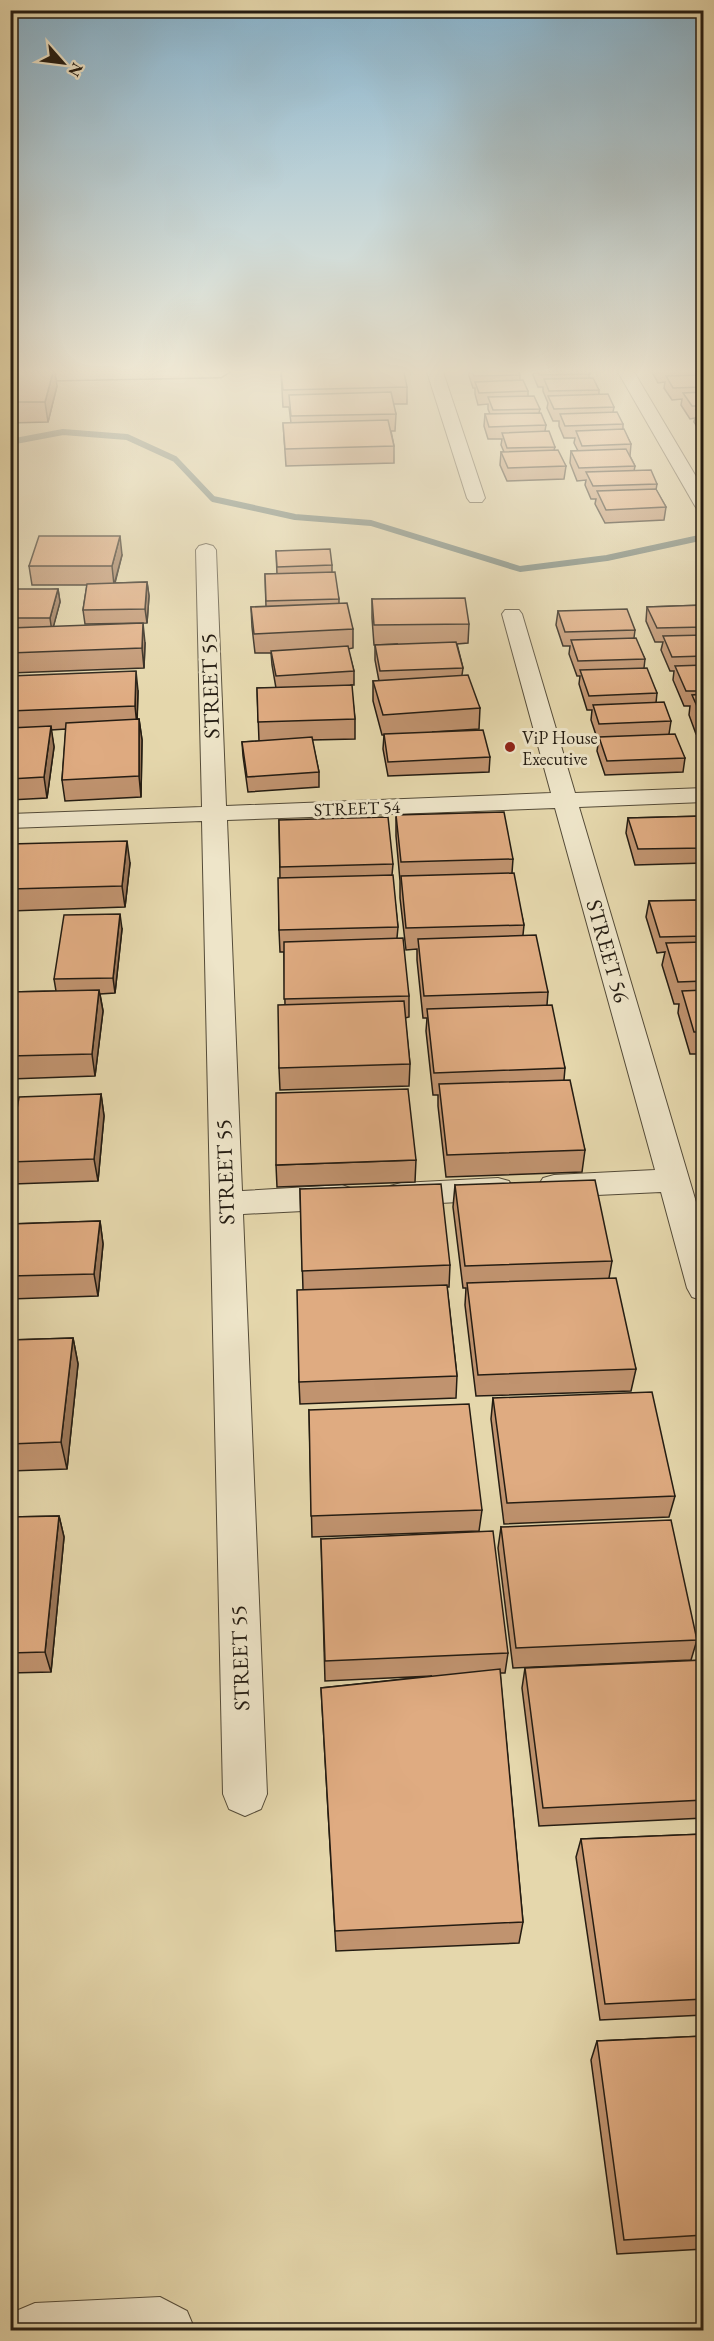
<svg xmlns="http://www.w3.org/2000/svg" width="714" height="2341" viewBox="0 0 714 2341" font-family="'EB Garamond',serif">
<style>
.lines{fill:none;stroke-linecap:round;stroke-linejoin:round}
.stream{stroke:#6a7a72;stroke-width:6}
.street-casing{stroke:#544b38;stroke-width:2}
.secondary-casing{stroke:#241c12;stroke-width:3}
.street{fill:#eee5c9;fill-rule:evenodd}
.secondary{fill:#eee5c9;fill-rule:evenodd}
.wall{fill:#c0936f;stroke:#241c12;stroke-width:1.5}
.shaded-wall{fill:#9c785a;stroke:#241c12;stroke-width:1.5}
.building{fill:#dfab81;stroke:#241c12;stroke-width:1.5}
.poi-dot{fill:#8f2418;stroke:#eee5c9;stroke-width:2}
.labels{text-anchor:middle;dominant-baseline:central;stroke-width:6;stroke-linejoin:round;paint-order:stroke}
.far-poi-label{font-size:18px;fill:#241c12;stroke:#eee5c9;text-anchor:start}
.far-street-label{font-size:18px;fill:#241c12;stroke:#eee5c9}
.street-label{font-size:22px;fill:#241c12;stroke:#eee5c9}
</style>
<rect width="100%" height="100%" fill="#e5d7ac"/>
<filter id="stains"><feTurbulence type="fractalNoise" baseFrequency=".00333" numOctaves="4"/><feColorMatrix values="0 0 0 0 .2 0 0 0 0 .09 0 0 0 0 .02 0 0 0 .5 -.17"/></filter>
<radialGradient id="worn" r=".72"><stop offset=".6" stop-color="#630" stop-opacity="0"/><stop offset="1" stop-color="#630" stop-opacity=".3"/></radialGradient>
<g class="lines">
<polyline class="stream" points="10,442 63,432 127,437 175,459 213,499 295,517 371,523 520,569 607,558 704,537"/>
<g class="street-casing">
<g id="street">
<polygon points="427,372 443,372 485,498 482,502 470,502 467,498"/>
<polygon points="618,372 634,372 704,490 704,511 698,510 695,506"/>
<polygon points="206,544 213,546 216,550 226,806 551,793 502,614 505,610 519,610 522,614 575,793 704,788 704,802 579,807 704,1229 704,1301 692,1297 687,1288 661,1192 554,1197 543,1194 538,1186 543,1178 554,1175 655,1170 555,808 227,820 242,1191 342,1185 353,1189 358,1197 353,1205 342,1209 243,1214 267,1794 261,1809 245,1816 229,1809 223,1794 202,821 10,828 10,814 202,807 196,550 199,546"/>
<polygon points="498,1178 509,1181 514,1189 509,1197 498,1200 401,1205 390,1202 385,1194 390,1186 401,1183"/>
<polygon points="160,2297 187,2311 195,2330 10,2330 10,2323 16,2311 35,2303"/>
</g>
</g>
<g class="secondary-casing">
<polygon id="secondary" points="10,372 229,372 221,377 10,381"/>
</g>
<use href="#street" class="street"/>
<use href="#secondary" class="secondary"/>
</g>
<g class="wall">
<polygon points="10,372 57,386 48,422 10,423"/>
<polygon points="281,372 407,387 407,404 393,404 396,414 395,431 391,431 394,446 394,463 286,466 283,423 291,423 289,407 283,407"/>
<polygon points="469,372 519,372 520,375 520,381 528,391 528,396 540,409 539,413 546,425 545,431 555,447 554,450 566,466 564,479 507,481 500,465 501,452 504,452 501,445 502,439 488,439 484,426 485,414 490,414 488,409 488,404 478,405 475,394 475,388 473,388 469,376"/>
<polygon points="534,372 589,372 589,378 599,390 599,394 614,407 613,412 623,424 623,429 631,444 630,456 635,466 634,471 657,484 656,490 666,507 664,520 605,523 595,504 596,499 591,499 585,485 586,480 577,481 570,463 571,451 578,451 574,443 575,438 564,438 559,426 559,421 553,421 547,408 548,403 543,391 543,387 538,387 533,375"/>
<polygon points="652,372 704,372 704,435 702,435 694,422 695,418 690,419 681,405 682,399 672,400 664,388 665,382 658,383"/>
<polygon points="702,447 704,447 704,465 700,460"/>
<polygon points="276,551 332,565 332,572 339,599 339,603 353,629 353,648 348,649 354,671 354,685 351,685 355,719 355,739 312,740 319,772 319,787 248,792 243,756 242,742 259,741 257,688 276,688 272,665 271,653 255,653 252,627 251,607 266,607 265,574 277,574"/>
<polygon points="122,555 115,583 147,582 149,596 147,623 85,624 83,610 87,585 32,585 29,566"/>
<polygon points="58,589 60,602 53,627 145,643 144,668 10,673 10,593"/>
<polygon points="372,599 469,624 468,643 457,644 463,668 462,675 480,708 479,729 432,732 490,757 489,772 388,776 383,749 384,735 382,735 373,701 373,681 379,681 375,660 375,645 398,644 374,645 372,618"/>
<polygon points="704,605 704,762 697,746 699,734 696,734 689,715 690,706 684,706 673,680 674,671 670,671 661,650 663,642 655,642 646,621 647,607"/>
<polygon points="558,611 635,630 634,638 645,659 644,668 657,693 656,703 671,721 669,734 685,758 683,772 605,775 597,751 599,738 597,738 591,720 592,710 587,710 579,684 580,676 577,676 569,654 570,646 563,646 556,625"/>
<polygon points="10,676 138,691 137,719 139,719 142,740 141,797 65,801 62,780 66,729 51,730 54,747 47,798 10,800"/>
<polygon points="396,815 513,859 512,873 524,925 523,935 548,992 547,1005 565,1068 564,1080 585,1150 582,1172 446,1177 438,1106 438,1095 433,1095 426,1031 427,1018 423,1018 417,960 417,949 406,950 400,898 400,881 396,836"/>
<polygon points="704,816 704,863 635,865 626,833 628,818"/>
<polygon points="279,820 393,864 392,875 398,927 397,938 409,996 409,1017 405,1018 410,1064 409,1086 280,1090 279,1068 285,1005 284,952 280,952 279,930 280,878"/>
<polygon points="10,844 130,863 125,907 10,911"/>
<polygon points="704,900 704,1054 690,1054 678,1013 679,1004 674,1004 662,965 665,952 657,953 646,917 649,901"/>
<polygon points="122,929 115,993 100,994 103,1011 95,1076 10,1079 10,992 56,991 54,979"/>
<polygon points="704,1063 704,1082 701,1074"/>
<polygon points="101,1094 104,1116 98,1181 13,1184 10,1171 10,1150"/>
<polygon points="416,1160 415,1182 277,1187 276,1165"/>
<polygon points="455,1185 612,1261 609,1278 636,1369 631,1391 476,1396 465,1305 466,1288 463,1288 453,1207"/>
<polygon points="300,1189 450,1265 449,1287 447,1287 457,1376 456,1398 300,1404 299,1382 303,1290"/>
<polygon points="100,1221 103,1244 98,1296 10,1299 10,1224"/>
<polygon points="73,1338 78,1364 67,1469 10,1471 10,1340"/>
<polygon points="493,1398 675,1496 669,1517 504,1524 491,1419"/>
<polygon points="309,1410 482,1510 479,1531 312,1537"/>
<polygon points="59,1516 64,1537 51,1672 10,1673 10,1517"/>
<polygon points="501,1527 697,1640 691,1660 513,1668 498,1548"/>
<polygon points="321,1539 508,1653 505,1673 500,1673 523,1922 519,1943 336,1951 321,1688 432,1676 325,1681"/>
<polygon points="704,1660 704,1818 539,1826 522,1688 525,1668"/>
<polygon points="704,1834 704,2015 600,2020 576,1857 581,1839"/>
<polygon points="704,2036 704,2249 617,2254 591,2060 597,2041"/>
</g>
<g class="shaded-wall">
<polygon points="53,372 55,372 57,386 48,422 45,402"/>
<polygon points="120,536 122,555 114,585 112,566"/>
<polygon points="147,582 149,596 147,623 145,609"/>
<polygon points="58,589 60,602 52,632 50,618"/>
<polygon points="143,623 145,643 144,668 142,648"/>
<polygon points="136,671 138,691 137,726 135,706"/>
<polygon points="139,719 142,740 141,797 139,776"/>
<polygon points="51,726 54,747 47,798 44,777"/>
<polygon points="127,841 130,863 125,907 122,886"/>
<polygon points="120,914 122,929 115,993 113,978"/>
<polygon points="99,990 103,1011 95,1076 92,1054"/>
<polygon points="101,1094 104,1116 98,1181 94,1159"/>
<polygon points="100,1221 103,1244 98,1296 94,1274"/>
<polygon points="73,1338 78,1364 67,1469 61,1442"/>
<polygon points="59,1516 64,1537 51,1672 45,1652"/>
</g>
<g class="building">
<polygon points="10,372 53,372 45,402 10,402"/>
<polygon points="281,372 404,372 407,387 283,390"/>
<polygon points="472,372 519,372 520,375 474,376"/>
<polygon points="538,372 589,372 590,374 539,375"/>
<polygon points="704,375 704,387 673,388 666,376"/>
<polygon points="593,378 599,390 549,391 544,379"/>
<polygon points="523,380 528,391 479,393 475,382"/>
<polygon points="391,392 396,414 291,416 289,395"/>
<polygon points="704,392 704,406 692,406 683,393"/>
<polygon points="608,394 614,407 554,409 548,396"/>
<polygon points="534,396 540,409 493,410 488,397"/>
<polygon points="696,410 704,410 704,422"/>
<polygon points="617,412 623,424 565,426 560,414"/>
<polygon points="541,413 546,425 489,427 485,414"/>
<polygon points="388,420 394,446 285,449 283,423"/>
<polygon points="624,429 631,444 582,446 576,431"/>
<polygon points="549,431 555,447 507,448 502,433"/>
<polygon points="626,449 635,466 579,468 571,451"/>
<polygon points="558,450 566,466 508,468 501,452"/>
<polygon points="651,470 657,484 593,486 586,472"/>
<polygon points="656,489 666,507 606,510 597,491"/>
<polygon points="39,536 120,536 112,566 29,566"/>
<polygon points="330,549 332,565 277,567 276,551"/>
<polygon points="335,572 339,599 266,601 265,574"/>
<polygon points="147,582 145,609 83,610 87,584"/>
<polygon points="12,589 58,589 50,618 10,618 10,593"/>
<polygon points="465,598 469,624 374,625 372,599"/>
<polygon points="347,603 353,629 254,634 251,607"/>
<polygon points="704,605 704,627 657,628 647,607"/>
<polygon points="627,609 635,630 565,632 558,611"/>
<polygon points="143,623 142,648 10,653 10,628"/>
<polygon points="704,635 704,656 672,657 663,636"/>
<polygon points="636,638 645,659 578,661 571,640"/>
<polygon points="456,642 463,668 380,671 375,645"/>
<polygon points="348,646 354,671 276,676 271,651"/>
<polygon points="704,665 704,691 686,691 675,666"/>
<polygon points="647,668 657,693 589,696 580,670"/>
<polygon points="136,671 135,706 10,711 10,676"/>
<polygon points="468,675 480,708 383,715 373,681"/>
<polygon points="352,685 355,719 258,722 257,688"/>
<polygon points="704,694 704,713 700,713 692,695"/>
<polygon points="664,702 671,721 599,724 593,705"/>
<polygon points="139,719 139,776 62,780 66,723"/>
<polygon points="51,726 44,777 10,779 10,728"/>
<polygon points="483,730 490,757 388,762 384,734"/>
<polygon points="704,731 704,741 699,732"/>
<polygon points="675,734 685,758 607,761 599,737"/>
<polygon points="312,737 319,772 247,777 242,742"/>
<polygon points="504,812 513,859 401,862 396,815"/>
<polygon points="704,816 704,848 638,849 628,818"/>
<polygon points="388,817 393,864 280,867 279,820"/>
<polygon points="127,841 122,886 10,889 10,844"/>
<polygon points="514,873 524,925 406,928 401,876"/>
<polygon points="393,875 398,927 279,930 278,878"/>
<polygon points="704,900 704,936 660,937 649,901"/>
<polygon points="120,914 113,978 54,979 64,915"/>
<polygon points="536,935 548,992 424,996 418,939"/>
<polygon points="403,938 409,996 284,999 284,942"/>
<polygon points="704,942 704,981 678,982 666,943"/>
<polygon points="99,990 92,1054 10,1056 10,992"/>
<polygon points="704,990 704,1032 694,1032 682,991"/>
<polygon points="404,1001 410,1064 279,1068 278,1005"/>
<polygon points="552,1005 565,1068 434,1073 427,1009"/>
<polygon points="570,1080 585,1150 447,1155 439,1084"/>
<polygon points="408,1089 416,1160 276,1165 276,1093"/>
<polygon points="101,1094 94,1159 10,1162 10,1150 19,1097"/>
<polygon points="595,1180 612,1261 465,1266 455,1185"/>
<polygon points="441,1184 450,1265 302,1271 300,1189"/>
<polygon points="100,1221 94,1274 10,1276 10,1224"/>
<polygon points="616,1278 636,1369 478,1375 467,1283"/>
<polygon points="447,1285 457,1376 299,1382 297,1290"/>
<polygon points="73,1338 61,1442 10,1444 10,1340"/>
<polygon points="652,1392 675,1496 507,1503 493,1398"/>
<polygon points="469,1404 482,1510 311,1516 309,1410"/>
<polygon points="59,1516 45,1652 10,1653 10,1517"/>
<polygon points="671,1520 697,1640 516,1648 501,1527"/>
<polygon points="493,1531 508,1653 325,1661 321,1539"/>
<polygon points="704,1660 704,1800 543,1808 525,1668"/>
<polygon points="500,1669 523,1922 335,1931 321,1688"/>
<polygon points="704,1834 704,1999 605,2004 581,1839"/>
<polygon points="704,2036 704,2235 624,2240 597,2041"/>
</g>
<linearGradient id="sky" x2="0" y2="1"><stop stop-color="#88b6d2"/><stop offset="0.53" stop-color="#f3edda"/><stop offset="1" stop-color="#f3edda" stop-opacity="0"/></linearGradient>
<rect width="714" height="700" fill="url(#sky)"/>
<circle class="poi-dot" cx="510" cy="747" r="6"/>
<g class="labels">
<g class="far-poi-label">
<text x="522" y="737">ViP House<tspan x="522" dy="21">Executive</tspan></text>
</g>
<g class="far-street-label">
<text transform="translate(357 808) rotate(-2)">STREET 54</text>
</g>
<g class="street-label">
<text transform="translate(210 686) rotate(-92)">STREET 55</text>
<text transform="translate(608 951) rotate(74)">STREET 56</text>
<text transform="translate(225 1172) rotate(-92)">STREET 55</text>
<text transform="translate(240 1658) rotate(-92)">STREET 55</text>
</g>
</g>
<rect width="714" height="2341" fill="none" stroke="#e5d7ac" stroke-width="36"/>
<rect x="12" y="12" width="690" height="2317" fill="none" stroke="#241c12" stroke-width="3"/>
<rect x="18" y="18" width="678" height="2305" fill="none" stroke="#241c12" stroke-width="1.5"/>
<g transform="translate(63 63) rotate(118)" stroke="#eee5c9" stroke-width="4.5" paint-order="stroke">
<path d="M0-4.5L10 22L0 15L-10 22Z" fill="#241c12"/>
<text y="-9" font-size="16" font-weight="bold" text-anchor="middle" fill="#241c12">N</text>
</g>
<rect width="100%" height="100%" filter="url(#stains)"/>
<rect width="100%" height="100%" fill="url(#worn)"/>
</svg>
